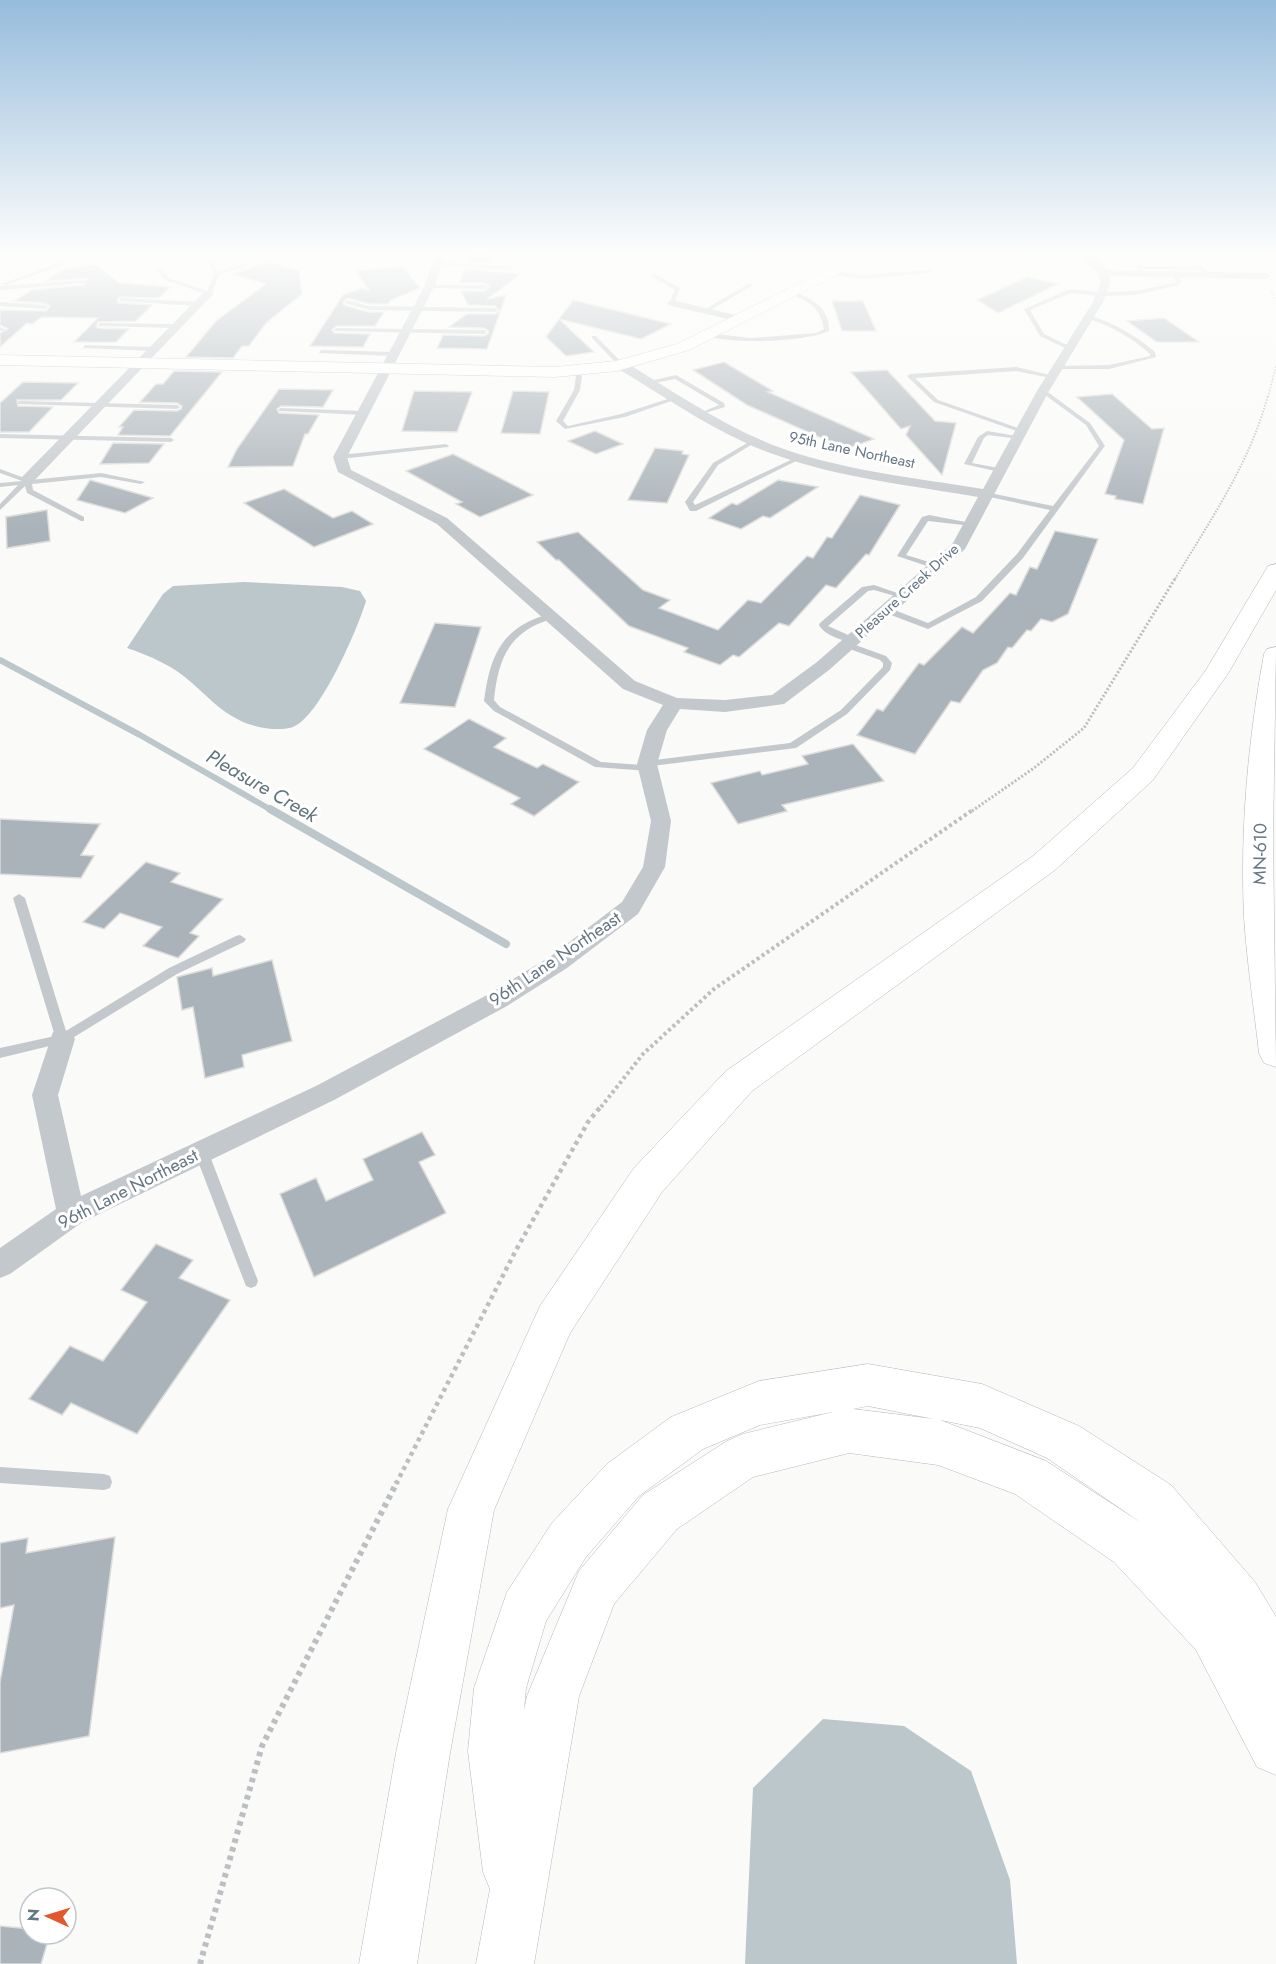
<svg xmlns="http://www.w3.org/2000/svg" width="1276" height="1964" viewBox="0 0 1276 1964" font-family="Jost,sans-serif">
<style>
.water{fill:#bbc7cb}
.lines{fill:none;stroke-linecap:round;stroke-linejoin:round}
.stream-far1{stroke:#bbc7cb;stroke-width:6}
.stream{stroke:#bbc7cb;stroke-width:8}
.building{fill:#aab3b9;stroke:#dcdcda;stroke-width:1.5}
.secondary-casing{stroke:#b3babf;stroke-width:1}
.highway-casing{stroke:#b4b9bd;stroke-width:1}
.path-far5{stroke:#bbbfc2;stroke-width:1.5;stroke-dasharray:1.5 1.5;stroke-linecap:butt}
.path-far4{stroke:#bbbfc2;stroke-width:2;stroke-dasharray:1.5 1.5;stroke-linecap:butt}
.path-far3{stroke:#bbbfc2;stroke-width:3;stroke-dasharray:2 2;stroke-linecap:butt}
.path-far2{stroke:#bbbfc2;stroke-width:4;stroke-dasharray:3 3;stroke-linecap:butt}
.path-far1{stroke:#bbbfc2;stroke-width:4.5;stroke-dasharray:4 4;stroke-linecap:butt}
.path{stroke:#bbbfc2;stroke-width:6;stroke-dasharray:4.5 4.5;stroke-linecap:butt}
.lane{fill:#c3c8cc;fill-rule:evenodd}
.street{fill:#c3c8cc;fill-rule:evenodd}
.secondary{fill:#fff;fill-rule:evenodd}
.highway{fill:#fff;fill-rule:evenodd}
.labels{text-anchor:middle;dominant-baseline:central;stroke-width:6;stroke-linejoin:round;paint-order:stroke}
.far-street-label{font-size:15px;fill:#657683;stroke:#fff}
.street-label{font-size:18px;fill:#657683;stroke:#fff}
.water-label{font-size:20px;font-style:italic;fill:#60757c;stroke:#fff}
</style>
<rect width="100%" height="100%" fill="#fafaf8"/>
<g class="water">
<path d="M 244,582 L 342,587 L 360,591 L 366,601 C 358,628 320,717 293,727 C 278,732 252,727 239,720 C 220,711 207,696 192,683 C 174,666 150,656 127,648 L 163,594 L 173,586 Z"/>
<polygon points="823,1719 904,1726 971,1771 1010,1880 1017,1964 745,1964 753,1788"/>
</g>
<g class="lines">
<polyline class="stream-far1" points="0,660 140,735 273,811"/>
<polyline class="stream" points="270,809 506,944"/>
</g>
<g class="building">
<polygon points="472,253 493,253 490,263 469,261"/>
<polygon points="269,262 299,271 302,294 266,323 249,346 242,346 233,358 186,357 216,321 266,284 232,274"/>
<polygon points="95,264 120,283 170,287 159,298 119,297 117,301 119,303 152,305 136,321 98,322 96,326 98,328 129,329 116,342 74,342 98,318 42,317 32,324 27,323 0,347 0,333 8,329 0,325 0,310 46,311 50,306 45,303 14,301 32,290 84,285 87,278 46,281 62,270"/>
<polygon points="402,266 420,288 391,300 388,304 369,304 348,298 343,302 344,305 368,312 384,312 375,326 336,326 332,330 334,333 370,334 363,347 310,346 343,295 361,288 369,290 356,271"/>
<polygon points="465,269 521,274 487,299 506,295 487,349 437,348 443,335 484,336 488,334 489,331 484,328 449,327 467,314 495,314 500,311 495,306 468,305 461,291 485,291 490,286 485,283 460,283"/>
<polygon points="1027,277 1058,284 998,313 977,300"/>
<polygon points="573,300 671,324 641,339 559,319"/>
<polygon points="832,301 863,301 876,331 842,331"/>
<polygon points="1164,318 1199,342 1157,342 1127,321"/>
<polygon points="559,319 594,352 566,356 546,337"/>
<polygon points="724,362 773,391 768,392 874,439 846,449 747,405 693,370"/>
<polygon points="887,370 935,421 956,423 942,475 906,435 910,426 901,429 851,372"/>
<polygon points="174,371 222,372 170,436 118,435 123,427 119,427 134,410 177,411 181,409 182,406 177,403 140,402 156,384 163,384"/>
<polygon points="23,382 78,383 61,400 17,400 18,406 53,407 29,432 0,432 0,403"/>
<polygon points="279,389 333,390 323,407 281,406 277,409 279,413 319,415 308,434 305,434 293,466 228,467 237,449"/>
<polygon points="414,391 472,392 457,432 402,431"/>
<polygon points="513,391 549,392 540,434 501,433"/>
<polygon points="1112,394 1152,429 1164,428 1143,504 1115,499 1116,496 1105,494 1124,440 1077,397"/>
<polygon points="595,431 623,444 596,454 568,441"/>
<polygon points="113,443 164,444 149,463 100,464"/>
<polygon points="655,448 683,451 682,454 689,455 667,503 628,500"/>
<polygon points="453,454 533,495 480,517 456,504 462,502 406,471"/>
<polygon points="90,480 153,498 125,513 77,500"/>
<polygon points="778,480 818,487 770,518 763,516 741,529 709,518 732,503 737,505"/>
<polygon points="284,489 333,518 352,511 373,524 314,547 244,503"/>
<polygon points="860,495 900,505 869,555 866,554 836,588 826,585 789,626 779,623 739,657 733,655 720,665 684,652 688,648 629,626 559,560 556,560 537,542 578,532 643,590 670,600 659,608 718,630 748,600 761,603 807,556 813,558 827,537 832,538"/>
<polygon points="47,510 50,541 7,548 6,517"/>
<polygon points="1055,531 1098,539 1068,614 1052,622 1041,619 1031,631 1027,630 1012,648 1008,647 997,663 983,670 960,703 951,701 915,754 857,735 877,709 883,711 919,663 924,665 962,627 973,633 1010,593 1016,595 1030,567 1037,569"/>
<polygon points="435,623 481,627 455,707 400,703"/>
<polygon points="469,719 506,738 494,747 537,768 543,764 579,782 534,816 511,804 520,798 424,749"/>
<polygon points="853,744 884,781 782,805 787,811 738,824 711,783 760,771 762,775 808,764 802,756"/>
<polygon points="0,819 100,824 81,855 94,856 81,878 0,874"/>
<polygon points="146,862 180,873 171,882 223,899 190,933 199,936 178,958 143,946 162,927 120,913 104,929 83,922"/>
<polygon points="272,960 292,1041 242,1055 244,1067 205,1078 193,1007 182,1010 177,977 212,968 213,976"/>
<polygon points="422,1132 435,1155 419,1162 446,1213 314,1277 280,1194 316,1178 326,1201 373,1180 363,1159"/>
<polygon points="156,1244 193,1260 179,1278 230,1300 137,1434 71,1403 62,1415 29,1399 70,1346 103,1361 147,1302 121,1290"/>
<polygon points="115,1537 89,1736 0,1753 0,1682 14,1605 0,1608 0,1543 28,1538 26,1553"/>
<polygon points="0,1926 30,1929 30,1934 50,1934 41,1964 0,1964"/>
</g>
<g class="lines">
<g class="secondary-casing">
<polygon id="secondary" points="861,253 879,253 689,350 617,371 555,377 0,365 0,355 555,367 616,361 677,344"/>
</g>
<g class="highway-casing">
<g id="highway">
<polygon points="1276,564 1276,590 1229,672 1153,780 1055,870 752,1091 662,1192 570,1333 494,1510 450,1753 417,1964 359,1964 396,1753 448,1509 540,1306 634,1168 726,1071 1033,856 1133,768 1206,670 1268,566"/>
<path d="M 1276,647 L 1273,838 L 1276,1067 L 1264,1063 L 1259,1053 C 1254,1008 1247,963 1244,917 C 1240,829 1248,741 1264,654 L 1267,649 Z"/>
<path d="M 868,1364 L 982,1384 L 1079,1426 L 1171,1485 L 1255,1582 L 1276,1617 L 1276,1775 L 1257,1767 L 1196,1650 L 1114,1562 L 1015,1494 L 938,1465 L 849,1453 L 753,1477 L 677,1529 L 614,1604 L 579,1696 L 534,1964 L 476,1964 L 490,1889 L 483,1872 L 468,1751 L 474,1688 L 507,1592 L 552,1523 L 607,1464 L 671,1417 L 759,1381 ZM 868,1406 L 934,1419 L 853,1409 ZM 833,1412 L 743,1434 L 727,1441 L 643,1495 L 579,1571 L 527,1696 L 524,1710 L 526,1688 L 546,1621 L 586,1557 L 639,1496 L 703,1449 L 760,1425 ZM 940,1420 L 980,1428 L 1047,1458 L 1143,1524 L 1046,1461 Z"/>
</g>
</g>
<g class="path-far5">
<polyline points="1260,253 1269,260"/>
<polyline points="1270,290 1276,298"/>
<polyline points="1268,397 1276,366"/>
</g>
<path class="path-far4" d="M 1175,579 C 1211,519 1250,463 1268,395"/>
<polyline class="path-far3" points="972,811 1034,768 1084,728 1176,577"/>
<polyline class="path-far2" points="601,1107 643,1054 714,989 974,809"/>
<polyline class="path-far1" points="396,1484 515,1252 588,1122 602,1105"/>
<polyline class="path" points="200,1964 262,1746 397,1482"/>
<g class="lane">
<polygon points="64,261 66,264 6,285 1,284"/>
<polygon points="208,261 212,261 218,272 248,262 251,264 219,275 212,293 209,295 165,280 156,270 161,269 169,278 207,291 214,274"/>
<polygon points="439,262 510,266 513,268 510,270 437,265"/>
<polygon points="1136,266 1201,266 1211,275 1206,276 1200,270 1141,269 1145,274 1142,276"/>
<polygon points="932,270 930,273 864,279 829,274 832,272 864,275"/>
<polygon points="1176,272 1182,282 1178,285 1136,295 1101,296 1071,293 1030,310 1044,334 1071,347 1069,350 1040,336 1024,309 1070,289 1100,292 1136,291 1174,283 1176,282 1173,274"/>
<polygon points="651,274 655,274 680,288 674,304 669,303 675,290 651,276"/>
<polygon points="86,280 84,283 0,290 0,286"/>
<polygon points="750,283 752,286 707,312 702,311"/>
<polygon points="429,285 485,285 488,287 485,289 427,288"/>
<path d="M 791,291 C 811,297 830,308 829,331 C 807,342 727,345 705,335 L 708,333 L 751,338 L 816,333 L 824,329 C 820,308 809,300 789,294 Z"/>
<polygon points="121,298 198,302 201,304 198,306 119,301"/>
<polygon points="347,300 369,306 495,308 498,310 495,312 369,310 345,303"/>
<polygon points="0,302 45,305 48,307 45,309 0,306"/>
<path d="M 1089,315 C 1114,323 1135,335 1155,352 L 1156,357 L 1109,369 L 1054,369 L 1056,366 L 1109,365 L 1150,356 L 1150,354 C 1131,337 1111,326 1087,318 Z"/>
<polygon points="100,323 176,324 179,326 176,328 98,326"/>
<polygon points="0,327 6,330 0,331"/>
<polygon points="336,328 484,330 487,332 484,334 334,331"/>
<polygon points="592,336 596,336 623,364 623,366 619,366 592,338"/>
<polygon points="85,345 154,347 157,349 154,351 83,348"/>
<polygon points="321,350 394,352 397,354 394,356 319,353"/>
<polygon points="1016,367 1054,376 1051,378 1016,371 915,378 938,400 1024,430 1025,431 1022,433 934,402 907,376 910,374"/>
<polygon points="571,369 575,369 582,376 580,390 563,421 568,426 621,414 677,396 680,398 625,417 565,429 556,421 574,390 576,376"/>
<polygon points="676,375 724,403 725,407 702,414 702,412 719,405 675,379 649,384 646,382"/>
<polygon points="1041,390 1045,390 1090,423 1105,446 1104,447 1023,558 982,601 928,629 883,612 883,608 889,608 928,623 976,597 1017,554 1050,510 985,496 985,492 1053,506 1099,446 1086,425 1041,392"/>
<polygon points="20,401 177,405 180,407 177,409 18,404 18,402"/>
<polygon points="281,408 364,411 367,413 364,415 279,411 279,409"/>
<polygon points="987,431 1022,437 1019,439 988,435 984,438 972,463 1004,469 1004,473 964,464 978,437"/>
<polygon points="0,434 171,438 174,440 171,442 0,438"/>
<polygon points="754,439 756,440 756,442 718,465 693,502 695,505 799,456 804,457 696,511 690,511 685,502 713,463"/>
<polygon points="446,444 449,446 448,447 340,459 337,457 340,455"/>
<polygon points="0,469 30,480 101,473 145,482 141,484 101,477 32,484 33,490 84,517 84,521 81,521 27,493 25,486 0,510 0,504 18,485 0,487 0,483 22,481 0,473"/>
<polygon points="929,515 976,524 972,526 928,521 906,555 939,565 940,567 936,569 897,556 922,517"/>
<path d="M 874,585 L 906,596 L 902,598 L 874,590 L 868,591 L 828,626 L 855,638 L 855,642 C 844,642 824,635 819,625 L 820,623 L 862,587 Z"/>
<path d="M 549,614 L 553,617 L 552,619 C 509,631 498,659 494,700 L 500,707 L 601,762 L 642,765 L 647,761 L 790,743 L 841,710 L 883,667 L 883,663 L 880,660 L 844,647 L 844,643 L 850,643 L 886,656 L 892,663 L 890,670 L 847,714 L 796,748 L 652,766 L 652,770 L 648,771 L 595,767 L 494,711 L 484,701 C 490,655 502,627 549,614 Z"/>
<polygon points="19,894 25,898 66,1031 169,968 236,936 240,935 246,939 244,942 177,974 66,1042 0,1058 0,1048 55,1036 13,898"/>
<polygon points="201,1145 206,1147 208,1151 258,1281 256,1286 251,1288 246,1286 244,1281 194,1151 196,1147"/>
<polygon points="0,1467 104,1474 110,1476 112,1482 110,1488 104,1490 0,1483"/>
</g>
<g class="street">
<path d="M 436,253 L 446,253 L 434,287 L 347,457 L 351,470 L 447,518 L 635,681 L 677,698 L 725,700 L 772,695 L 817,662 L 953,543 L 978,497 C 909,485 839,478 773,454 C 717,434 667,398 617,368 L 617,362 L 625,362 C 676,393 726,428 781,448 C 846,471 916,478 983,489 L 1037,391 L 1093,302 L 1101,281 L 1096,270 L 1070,253 C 1083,253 1100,258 1107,270 L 1266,273 L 1271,276 L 1266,279 L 1109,276 L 1111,281 L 1103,302 L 1049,391 L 965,549 L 829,670 L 784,704 L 725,712 L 680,709 L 667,730 L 657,764 L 671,821 L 665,867 L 638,914 L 567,968 L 507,1006 L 334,1100 L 81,1223 L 10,1274 L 0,1278 L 0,1248 L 56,1209 L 32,1095 L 53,1032 L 62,1029 L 71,1032 L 75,1039 L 58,1095 L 81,1196 L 316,1086 L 489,994 L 551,956 L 622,902 L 643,867 L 651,821 L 637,764 L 647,730 L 663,705 L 623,689 L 437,524 L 338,472 L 333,457 L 424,287 Z"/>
<polygon points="205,291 214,293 32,483 22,483 22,477"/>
<polygon points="672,300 744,317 746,319 740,322 668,305 667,303"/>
</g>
<use href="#secondary" class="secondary"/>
<use href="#highway" class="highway"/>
</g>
<linearGradient id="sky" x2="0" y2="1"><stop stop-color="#96bcdc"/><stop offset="0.48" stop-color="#fdfdfc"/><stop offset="1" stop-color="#fdfdfc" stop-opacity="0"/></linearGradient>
<rect width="1276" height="528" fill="url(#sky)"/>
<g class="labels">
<g class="far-street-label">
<text transform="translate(852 450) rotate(12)">95th Lane Northeast</text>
<text transform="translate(907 591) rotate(-42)">Pleasure Creek Drive</text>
</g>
<g class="street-label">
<text transform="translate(1260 854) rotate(-89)">MN-610</text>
<text transform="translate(555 959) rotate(-34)">96th Lane Northeast</text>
<text transform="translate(128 1189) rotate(-27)">96th Lane Northeast</text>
</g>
<g class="water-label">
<text transform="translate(262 786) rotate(30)">Pleasure Creek</text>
</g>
</g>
<g transform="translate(48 1916) rotate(274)"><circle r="28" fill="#ffffff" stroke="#c1c8cd" stroke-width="1.5"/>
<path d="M0-4.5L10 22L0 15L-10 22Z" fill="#e4572e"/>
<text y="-9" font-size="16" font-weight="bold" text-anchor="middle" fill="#657683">N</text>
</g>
</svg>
